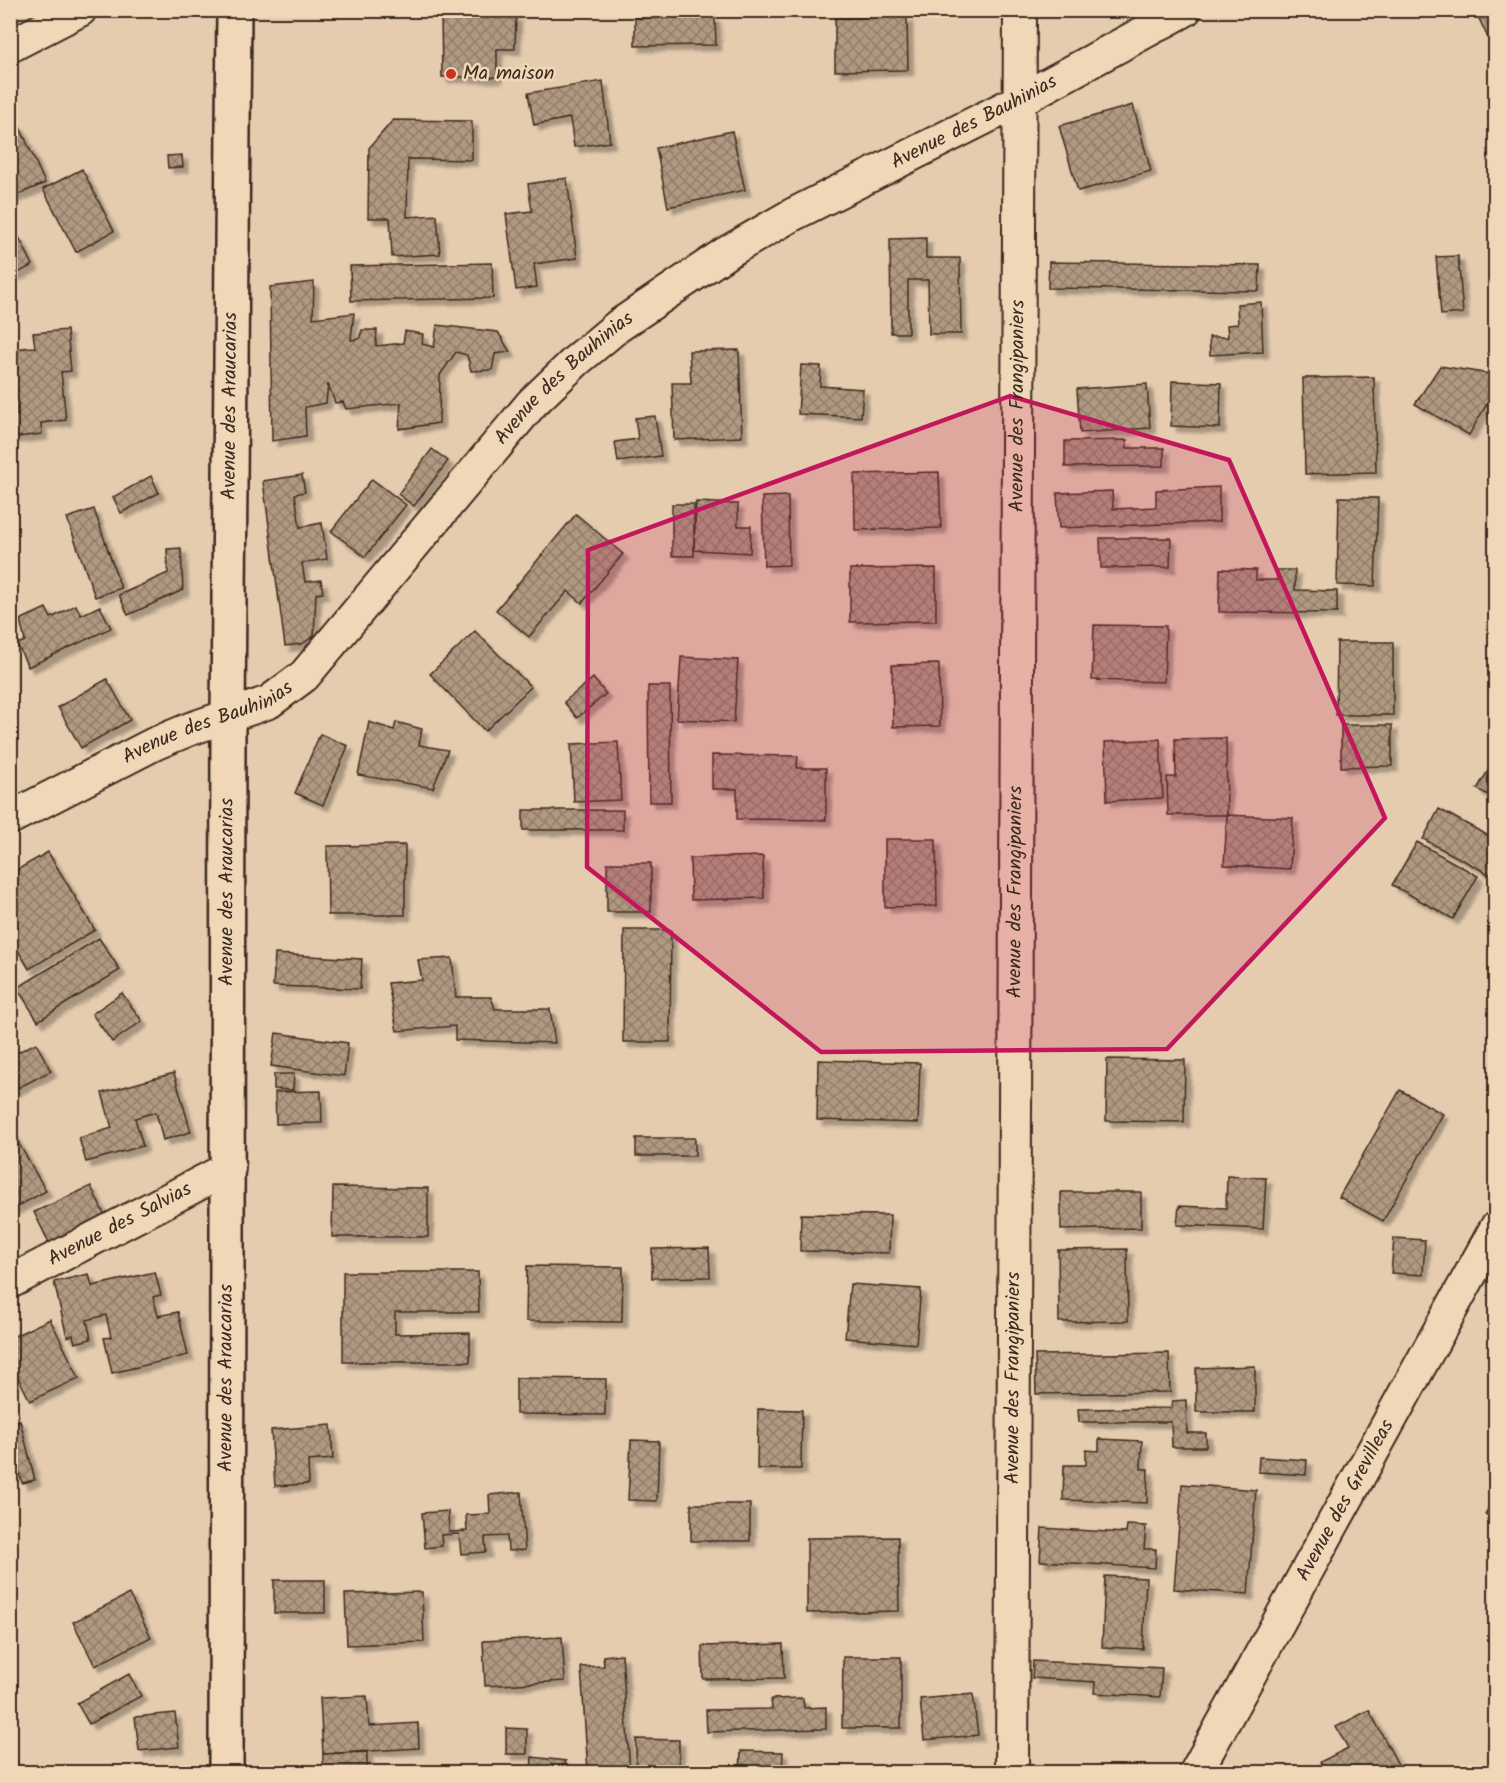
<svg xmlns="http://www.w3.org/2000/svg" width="1506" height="1783" viewBox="0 0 1506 1783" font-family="Kalam,sans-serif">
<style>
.building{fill:url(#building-cross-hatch);stroke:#3b2a1e;stroke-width:1.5;filter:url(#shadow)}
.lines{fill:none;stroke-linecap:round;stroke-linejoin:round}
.minor-casing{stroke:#3b2a1e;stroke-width:36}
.tertiary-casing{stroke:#3b2a1e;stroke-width:38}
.minor{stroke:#f0d7b8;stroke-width:32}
.tertiary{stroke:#f0d7b8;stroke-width:33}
.marked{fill:#c2185b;fill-opacity:0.2;stroke:#c2185b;stroke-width:4.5;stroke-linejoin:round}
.poi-dot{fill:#c8321e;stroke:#f0d7b8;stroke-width:2}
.labels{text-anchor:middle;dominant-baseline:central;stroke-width:5;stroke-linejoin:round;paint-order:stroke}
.poi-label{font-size:20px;fill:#3b2a1e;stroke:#f0d7b8;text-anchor:start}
.street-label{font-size:20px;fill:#3b2a1e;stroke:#f0d7b8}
</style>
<defs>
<pattern id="building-cross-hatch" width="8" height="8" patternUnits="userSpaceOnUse" patternTransform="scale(1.5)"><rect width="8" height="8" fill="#b19981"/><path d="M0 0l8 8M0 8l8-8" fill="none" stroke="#917d69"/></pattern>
<filter id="shadow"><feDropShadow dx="5.5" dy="5.5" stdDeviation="1.5" flood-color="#0004"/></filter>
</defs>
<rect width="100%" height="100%" fill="#e5ccaf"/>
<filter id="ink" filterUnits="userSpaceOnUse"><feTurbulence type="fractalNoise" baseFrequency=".0167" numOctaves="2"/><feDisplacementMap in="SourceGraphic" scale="12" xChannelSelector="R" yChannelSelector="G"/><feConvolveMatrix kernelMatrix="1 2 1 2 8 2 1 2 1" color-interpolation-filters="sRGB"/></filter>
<g filter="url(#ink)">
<g class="building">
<polygon points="1475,10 1496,10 1496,55"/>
<polygon points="441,15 516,16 515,49 497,49 497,77 442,77"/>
<polygon points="715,17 716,45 635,46 635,18"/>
<polygon points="907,17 908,70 835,71 835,18"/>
<polygon points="603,81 610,142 574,147 570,118 534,125 528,93"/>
<polygon points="1133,105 1151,171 1078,191 1059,126"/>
<polygon points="393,120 472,121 472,160 408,159 407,217 437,215 440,254 392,257 390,218 368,218 369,148"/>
<polygon points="19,125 45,183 10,198 10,129"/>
<polygon points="732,131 745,190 668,207 656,148"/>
<polygon points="182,155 183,167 168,168 167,156"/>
<polygon points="82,169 114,231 76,252 43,189"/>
<polygon points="567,178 577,258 534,264 537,287 516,290 506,214 532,211 528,184"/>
<polygon points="19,237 33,265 10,277 10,241"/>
<polygon points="926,238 926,258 960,258 961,334 929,334 928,280 908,280 908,333 891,333 890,239"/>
<polygon points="1458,256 1463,313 1441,315 1436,257"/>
<polygon points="1049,262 1260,265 1259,291 1048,288"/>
<polygon points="492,263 493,298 351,301 350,266"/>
<polygon points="314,282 313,318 354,313 351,340 359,339 362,330 377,330 376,346 403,343 405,331 423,334 422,344 434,347 437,325 498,332 510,352 495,354 492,370 471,371 467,355 456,352 440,375 439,423 399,429 401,403 346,409 343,402 335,403 328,384 326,403 305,407 306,436 272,441 270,287"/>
<polygon points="1261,302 1263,352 1210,355 1209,337 1228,337 1227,325 1238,324 1237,304"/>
<polygon points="67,330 71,371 61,372 66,420 41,423 42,434 10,438 10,416 17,415 13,376 10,376 10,349 35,347 33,333"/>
<polygon points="739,350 742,437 674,440 672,383 691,383 689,351"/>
<polygon points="801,365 821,366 820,386 863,389 861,417 798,414"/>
<polygon points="1440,366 1496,375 1496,388 1469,435 1415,404"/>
<polygon points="1374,377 1376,472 1305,474 1303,378"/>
<polygon points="1172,381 1221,383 1220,428 1171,426"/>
<polygon points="1147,384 1150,428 1080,433 1077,389"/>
<polygon points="655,416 661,456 618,462 615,442 638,439 635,418"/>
<polygon points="1127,440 1127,448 1164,448 1164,466 1065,467 1065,441"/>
<polygon points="432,449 448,461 414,506 398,494"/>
<polygon points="939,472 941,528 855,530 854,474"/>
<polygon points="302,475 305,492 295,494 300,527 322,523 327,559 302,563 305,582 321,580 323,593 316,594 314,636 302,644 285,646 263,481"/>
<polygon points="151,476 159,493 121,513 113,497"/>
<polygon points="372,479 406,505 365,557 331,531"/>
<polygon points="1219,487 1219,522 1059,528 1057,493 1112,491 1113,509 1156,507 1156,490"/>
<polygon points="788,496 789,565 764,566 762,497"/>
<polygon points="1339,497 1378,498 1375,586 1337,585"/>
<polygon points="696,502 738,504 738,526 751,526 750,553 694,550"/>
<rect x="672" y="504" width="22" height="52"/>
<polygon points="94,509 121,588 95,597 67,518"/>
<polygon points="576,514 623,554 582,603 568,591 529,637 496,610"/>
<polygon points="1100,538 1171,538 1170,567 1101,568"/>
<polygon points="181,548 183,590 128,615 119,595 168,573 167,549"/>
<polygon points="936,568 936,621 850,622 850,569"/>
<polygon points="1220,569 1256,570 1256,580 1277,580 1277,570 1295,570 1295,590 1337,591 1337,613 1219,612"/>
<polygon points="76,605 81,615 100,606 111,628 28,667 17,644 25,641 20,620 46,608 51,618"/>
<polygon points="1094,625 1166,626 1164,682 1092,680"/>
<polygon points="475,631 531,687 485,731 430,674"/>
<polygon points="1337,642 1393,642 1393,715 1336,715"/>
<polygon points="681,657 738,660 734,722 677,719"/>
<polygon points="939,664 940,726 893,727 892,665"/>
<polygon points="593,678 606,694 577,718 564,702"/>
<polygon points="107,679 130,720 81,748 58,707"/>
<polygon points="648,686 670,686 671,802 649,802"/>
<polygon points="369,722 394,730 396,722 422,729 419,745 448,750 433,788 358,775"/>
<polygon points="1341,725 1392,725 1392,766 1341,767"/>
<polygon points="320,734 348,746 323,805 295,793"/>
<polygon points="1226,738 1227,815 1168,815 1167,777 1176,777 1175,739"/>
<polygon points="1160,739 1163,798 1107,801 1105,742"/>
<polygon points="618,742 621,800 574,802 571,744"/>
<polygon points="712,755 798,756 797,768 826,768 826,820 737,819 737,789 712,789"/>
<polygon points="1492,764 1496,767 1496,799 1477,789"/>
<polygon points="1439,809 1496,840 1496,878 1423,839"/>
<rect x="523" y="810" width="100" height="20"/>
<polygon points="1227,815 1293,818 1290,869 1224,865"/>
<polygon points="885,839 936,839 937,906 885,907"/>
<polygon points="1417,842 1478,876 1453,919 1392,885"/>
<polygon points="405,845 405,915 328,915 327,846"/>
<polygon points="48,852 95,930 29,969 10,937 10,874"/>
<polygon points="763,856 764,898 691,900 690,858"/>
<rect x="607" y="863" width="44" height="49"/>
<polygon points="624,930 671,930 670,1042 623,1042"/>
<polygon points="99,938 120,970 38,1021 17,988"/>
<polygon points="275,954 362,959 360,989 273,986"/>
<polygon points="452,958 456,997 491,997 495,1009 550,1009 555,1043 455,1040 455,1026 397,1031 388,983 422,980 418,960"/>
<polygon points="122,993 142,1021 112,1042 92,1014"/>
<polygon points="276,1033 348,1043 344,1076 271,1066"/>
<polygon points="36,1043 51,1071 10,1092 10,1056"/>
<polygon points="1107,1059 1185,1060 1184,1122 1106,1121"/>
<polygon points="818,1060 920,1063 918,1123 817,1120"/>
<polygon points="174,1073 191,1132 163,1140 156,1112 135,1118 143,1146 86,1162 79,1138 112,1128 102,1093"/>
<polygon points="274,1074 294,1074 293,1090 274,1089"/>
<polygon points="1400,1090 1443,1114 1383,1221 1339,1197"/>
<polygon points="321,1091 322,1123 276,1124 275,1092"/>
<polygon points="10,1128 46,1191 11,1210 10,1209"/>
<rect x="636" y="1138" width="59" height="18"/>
<polygon points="1227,1176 1266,1178 1263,1229 1177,1225 1179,1206 1226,1208"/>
<polygon points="91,1186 109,1225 53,1251 34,1212"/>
<polygon points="333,1187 428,1188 428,1237 332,1237"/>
<polygon points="1061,1192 1141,1192 1141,1228 1061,1230"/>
<polygon points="801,1214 890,1215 889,1253 800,1251"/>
<polygon points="1394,1238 1425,1240 1423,1275 1391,1273"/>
<polygon points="709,1248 710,1277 652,1278 652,1249"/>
<polygon points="1127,1249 1128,1321 1059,1322 1058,1250"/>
<polygon points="527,1266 623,1267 622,1322 526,1321"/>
<polygon points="155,1272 161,1295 153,1297 158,1316 178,1312 188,1355 112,1373 104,1338 111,1337 106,1315 87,1320 91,1339 75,1343 73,1335 67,1337 54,1282 89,1274 92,1286"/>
<polygon points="343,1272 478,1272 479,1312 395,1312 395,1334 470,1333 470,1362 343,1362"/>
<polygon points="850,1284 921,1289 916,1344 845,1338"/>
<polygon points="50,1319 79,1378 30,1401 10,1361 10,1338"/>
<polygon points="1169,1353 1170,1392 1036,1394 1035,1355"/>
<polygon points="1255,1366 1255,1412 1196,1412 1196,1368"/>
<polygon points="516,1378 606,1379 605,1415 516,1414"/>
<polygon points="1186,1400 1187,1433 1206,1433 1206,1447 1172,1447 1171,1422 1079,1422 1078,1409 1172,1408 1172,1401"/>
<polygon points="758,1409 802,1410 801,1469 757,1469"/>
<polygon points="20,1420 35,1480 22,1483 19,1471 10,1473 10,1422"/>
<polygon points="331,1425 333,1459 308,1461 309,1484 275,1486 271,1430"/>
<polygon points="1099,1439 1142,1441 1141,1469 1148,1469 1147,1503 1063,1500 1064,1465 1086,1465 1086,1450 1099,1451"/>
<polygon points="631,1440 659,1441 657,1501 628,1500"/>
<polygon points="1259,1457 1307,1460 1306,1475 1258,1472"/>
<polygon points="1182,1484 1256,1490 1248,1594 1174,1589"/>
<polygon points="521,1492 525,1550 508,1551 507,1536 485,1537 486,1552 461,1554 459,1534 441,1535 442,1546 425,1548 422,1513 448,1511 449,1532 467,1531 466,1515 490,1514 489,1495"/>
<polygon points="1496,1497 1496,1520 1485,1514"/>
<rect x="691" y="1504" width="59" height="37"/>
<polygon points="1127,1525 1146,1526 1144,1549 1156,1549 1155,1568 1040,1561 1042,1528 1126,1533"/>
<polygon points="898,1537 899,1611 807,1613 807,1538"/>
<polygon points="1105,1576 1146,1578 1143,1649 1102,1647"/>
<rect x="274" y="1580" width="51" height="33"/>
<polygon points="422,1592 424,1642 347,1645 345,1594"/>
<polygon points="129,1594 151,1637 95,1666 73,1622"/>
<polygon points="562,1637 565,1681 485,1686 483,1641"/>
<polygon points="783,1644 784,1678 703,1679 702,1646"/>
<polygon points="622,1654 630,1772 588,1772 581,1667 604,1666 603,1656"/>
<polygon points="843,1657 901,1657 901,1728 842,1728"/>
<polygon points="1033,1661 1162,1668 1160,1697 1094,1693 1095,1682 1032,1678"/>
<polygon points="129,1674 141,1696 89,1724 77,1703"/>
<polygon points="973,1694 978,1735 924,1740 920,1699"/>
<polygon points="367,1696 369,1726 418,1723 419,1748 323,1754 320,1698"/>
<polygon points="803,1698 804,1708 826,1707 826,1729 707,1732 706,1710 772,1709 771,1699"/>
<polygon points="1369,1710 1402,1772 1326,1772 1320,1762 1348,1748 1336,1727"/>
<polygon points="175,1713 179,1747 139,1751 135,1717"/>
<polygon points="506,1728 527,1729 527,1754 506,1754"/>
<polygon points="636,1739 679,1740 679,1772 636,1772"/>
<polygon points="741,1751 783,1752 782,1772 740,1772"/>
<polygon points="367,1752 367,1772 323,1772 323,1754"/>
<polygon points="10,1754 19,1772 10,1772"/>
<polygon points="532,1757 566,1761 564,1772 531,1772"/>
</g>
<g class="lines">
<g class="minor-casing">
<g id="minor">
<polyline points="10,46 80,10"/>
<path id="s1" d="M 10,818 L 154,744 L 190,729 L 269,702 L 304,676 L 532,403 L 576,361 L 618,326 L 726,253 L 792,215 L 1018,101 L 1185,10"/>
<path id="s2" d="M 10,1282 L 229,1168"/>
<path id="s3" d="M 1012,1772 L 1020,10"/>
<path id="s4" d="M 1196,1772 L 1496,1228"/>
</g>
</g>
<g class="tertiary-casing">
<g id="tertiary">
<path id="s5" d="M 226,1772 L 228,716 L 234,10"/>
</g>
</g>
<use href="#minor" class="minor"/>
<use href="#tertiary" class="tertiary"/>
</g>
</g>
<path class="marked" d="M 1010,396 L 1229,460 L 1385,818 L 1167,1049 L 821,1052 L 587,867 L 588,550 Z"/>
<circle class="poi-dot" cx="451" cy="74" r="6"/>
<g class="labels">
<g class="poi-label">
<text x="463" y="74">Ma maison</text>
</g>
<g class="street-label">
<text stroke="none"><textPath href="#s1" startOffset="1210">Avenue des Bauhinias</textPath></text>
<text stroke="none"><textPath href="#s1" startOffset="724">Avenue des Bauhinias</textPath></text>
<text stroke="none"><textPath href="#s3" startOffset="1366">Avenue des Frangipaniers</textPath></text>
<text stroke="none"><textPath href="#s5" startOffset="1366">Avenue des Araucarias</textPath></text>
<text stroke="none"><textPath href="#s1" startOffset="220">Avenue des Bauhinias</textPath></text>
<text stroke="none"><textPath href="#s5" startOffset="880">Avenue des Araucarias</textPath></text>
<text stroke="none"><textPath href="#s3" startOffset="880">Avenue des Frangipaniers</textPath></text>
<text stroke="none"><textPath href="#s2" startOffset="124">Avenue des Salvias</textPath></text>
<text stroke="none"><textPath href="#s5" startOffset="394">Avenue des Araucarias</textPath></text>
<text stroke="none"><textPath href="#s3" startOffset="394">Avenue des Frangipaniers</textPath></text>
<text stroke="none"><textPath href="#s4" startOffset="310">Avenue des Grevilleas</textPath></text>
</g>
</g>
<rect width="1506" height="1783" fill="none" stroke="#f0d7b8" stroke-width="36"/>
<rect x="18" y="18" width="1470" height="1747" fill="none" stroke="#3b2a1e" stroke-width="2" filter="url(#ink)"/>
</svg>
